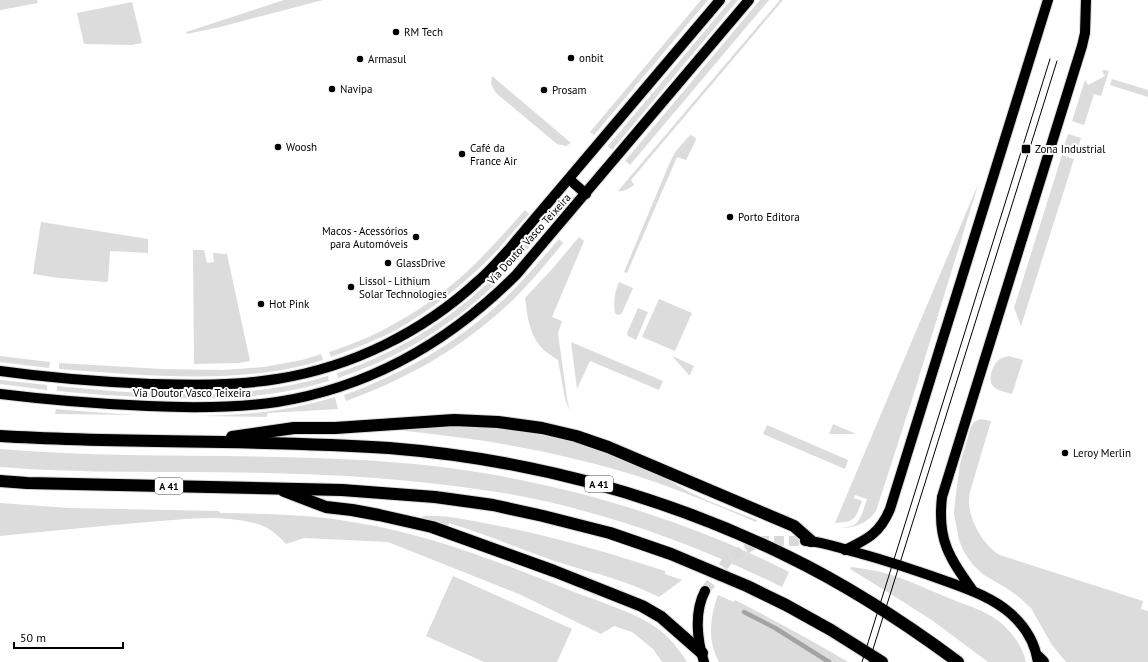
<svg xmlns="http://www.w3.org/2000/svg" width="1148" height="662" viewBox="0 0 1148 662" font-family="'PT Sans',sans-serif">
<style>
.green{fill:#dcdcdc}
.lines{fill:none;stroke-linecap:round;stroke-linejoin:round}
.stream{stroke:#a3a3a3;stroke-width:4.5}
.major-tunnel{stroke:#d9d9d9;stroke-width:10;stroke-dasharray:10 5;stroke-linecap:butt}
.major-casing{stroke:#dbdbdb;stroke-width:12}
.highway-casing{stroke:#dbdbdb;stroke-width:14}
.major{stroke:#000;stroke-width:10}
.highway{stroke:#000;stroke-width:12}
.tram{stroke:#000;stroke-width:1}
.poi-dot{fill:#000;stroke:#fff;stroke-width:1.5}
.labels{text-anchor:middle;dominant-baseline:central;stroke-width:4;stroke-linejoin:round;paint-order:stroke}
.shield{fill:#fff;stroke:#4c4c4c;stroke-width:1}
.shield-label{font-size:10px;font-weight:bold;fill:#000}
.poi-label{font-size:11px;fill:#000;stroke:#fff;text-anchor:start}
.street-label{font-size:11px;fill:#000;stroke:#fff}
</style>
<rect width="100%" height="100%" fill="#fff"/>
<g class="green">
<polygon points="0,0 37,0 38,3 0,10"/>
<polygon points="284,0 323,0 220,27 187,34 186,32"/>
<polygon points="701,0 708,0 594,135 590,132"/>
<polygon points="731,0 738,0 612,150 608,146"/>
<polygon points="760,0 769,0 630,165 625,161"/>
<path d="M 780,0 L 783,0 L 631,180 L 634,185 C 630,188 624,192 618,191 Z"/>
<polygon points="132,2 142,43 132,45 84,44 77,13"/>
<polygon points="1104,70 1109,71 1101,96 1094,94 1084,125 1072,121 1085,80 1088,85 1105,76 1102,71"/>
<polygon points="492,76 571,143 566,146 557,144 496,93 491,84"/>
<polygon points="1112,79 1148,90 1148,97 1110,85"/>
<polygon points="1068,134 1081,138 1077,150 1064,146"/>
<polygon points="690,135 695,137 696,140 686,160 677,157 627,273 624,272 670,162 676,151"/>
<polygon points="1062,155 1074,159 1021,326 1014,308"/>
<path d="M 979,182 L 911,403 L 876,511 C 867,523 856,528 841,528 C 845,527 850,527 854,525 C 861,521 864,507 867,499 L 855,495 L 854,498 L 862,501 C 855,519 856,522 835,523 Z"/>
<path d="M 525,210 L 529,214 C 519,225 509,237 499,248 C 470,280 433,309 396,330 C 375,341 353,349 331,357 L 329,352 C 383,335 432,305 473,266 C 491,248 508,229 525,210 Z"/>
<polygon points="41,222 148,239 148,253 110,251 108,281 106,282 59,278 33,274"/>
<path d="M 541,224 L 545,228 C 531,245 517,262 501,278 C 456,324 399,358 338,378 L 337,373 C 401,352 458,315 505,266 C 518,253 529,238 541,224 Z"/>
<path d="M 579,237 L 584,241 L 552,317 L 562,321 L 558,333 L 567,399 L 570,411 L 565,399 L 558,360 C 552,356 545,352 540,346 C 529,333 527,314 525,298 L 554,267 Z"/>
<path d="M 559,239 L 563,243 C 547,263 531,282 513,300 C 465,346 408,379 346,401 L 344,395 C 403,374 457,343 503,300 C 523,281 541,260 559,239 Z"/>
<polygon points="193,250 204,250 207,263 214,262 213,253 227,254 250,361 238,363 194,364"/>
<path d="M 619,282 L 633,288 L 622,313 L 621,314 L 618,315 L 615,313 C 613,302 615,291 619,282 Z"/>
<polygon points="659,299 692,313 675,351 642,337"/>
<polygon points="638,308 648,312 636,340 628,336 627,333"/>
<polygon points="571,342 663,381 659,390 590,361 577,389"/>
<path d="M 321,354 L 323,360 C 241,386 143,375 59,369 L 59,363 L 162,369 L 224,370 L 264,367 L 302,360 Z"/>
<polygon points="0,356 50,362 49,368 0,362"/>
<polygon points="672,356 694,366 690,375 689,375"/>
<path d="M 1009,356 L 1023,360 L 1012,394 C 1006,392 998,391 994,387 C 986,381 993,363 1000,359 C 1003,357 1006,357 1009,356 Z"/>
<path d="M 328,376 L 329,381 C 304,388 278,394 252,396 C 230,399 209,398 188,398 C 144,398 100,395 57,391 L 57,386 C 147,395 240,402 328,376 Z"/>
<polygon points="0,380 47,385 47,390 0,384"/>
<path d="M 335,397 L 338,409 L 268,413 L 266,417 L 200,416 C 248,415 289,411 335,397 Z"/>
<polygon points="56,409 91,412 136,415 55,414"/>
<path d="M 980,419 L 991,421 L 970,492 C 969,496 969,500 969,505 C 971,523 984,546 1000,555 L 1143,601 L 1141,609 L 1148,611 L 1148,662 L 1066,662 L 1052,645 L 1031,608 L 1020,598 L 1008,589 L 984,575 L 973,565 L 964,552 L 959,540 L 954,514 L 955,501 L 960,464 L 971,427 L 974,422 Z"/>
<polygon points="833,424 856,434 829,434"/>
<polygon points="767,425 848,460 845,469 763,434"/>
<path d="M 475,426 L 509,429 L 551,436 L 588,445 L 669,480 C 696,498 727,508 757,520 L 756,522 C 716,505 675,488 634,475 C 586,460 535,449 485,441 C 459,437 433,434 406,431 L 405,430 L 431,428 Z"/>
<path d="M 0,449 C 144,461 290,450 434,466 C 534,478 634,504 727,543 C 748,552 769,562 789,572 L 782,587 C 693,543 596,508 497,492 C 432,482 367,476 301,474 C 201,470 100,475 0,467 Z"/>
<path d="M 0,503 L 69,508 L 219,511 L 220,513 C 264,514 309,514 352,522 C 429,534 502,563 574,592 C 600,602 634,612 657,628 C 669,637 679,649 687,662 L 662,662 L 653,649 L 632,632 L 614,626 L 601,634 L 519,594 L 388,542 L 304,538 L 286,544 C 277,534 268,526 254,523 C 220,514 183,519 148,522 C 99,526 50,531 0,536 Z"/>
<path d="M 423,516 C 445,515 468,520 489,524 C 549,535 607,552 665,571 L 665,574 L 682,580 L 659,597 C 628,581 597,574 564,564 C 525,551 488,535 449,523 L 448,526 L 422,518 Z"/>
<path d="M 851,567 C 861,568 872,570 881,572 C 907,579 931,591 956,601 C 969,606 985,611 997,620 C 1011,630 1022,645 1026,662 L 988,662 L 933,621 L 902,601 L 850,569 Z"/>
<polygon points="453,576 572,629 557,662 484,662 426,636"/>
<path d="M 718,595 L 734,602 L 735,600 C 774,620 811,640 848,662 L 719,662 C 707,640 710,617 718,595 Z"/>
</g>
<g class="lines">
<polyline class="stream" points="744,612 775,628 829,662"/>
<polyline class="major-tunnel" points="705,591 730,557 761,541 805,541"/>
<g class="major-casing">
<g id="major">
<polyline points="569,179 586,194"/>
<path d="M 0,371 C 50,378 101,382 151,384 C 193,385 235,386 277,379 C 352,367 423,332 478,281 C 490,271 500,259 510,248 L 720,0"/>
<path d="M 0,394 C 49,400 98,404 148,406 C 191,408 235,408 277,402 C 372,387 449,342 516,275 L 749,0"/>
<path d="M 805,541 C 821,541 839,548 855,552 C 888,561 921,572 954,584 C 973,591 994,599 1010,613 C 1025,626 1035,643 1038,662"/>
<path d="M 845,550 C 868,539 880,533 890,509 L 1048,0"/>
<path d="M 973,591 C 949,557 937,540 942,497 L 1082,46 L 1085,33 L 1086,0"/>
<path d="M 704,662 C 697,640 694,612 705,591"/>
</g>
</g>
<g class="highway-casing">
<g id="highway">
<path d="M 0,436 C 129,444 260,439 389,448 C 527,459 662,495 787,556 C 847,585 904,622 958,662"/>
<polyline points="232,437 294,428 335,428 454,420 498,422 542,428 576,436 608,447 794,526 811,541"/>
<polyline points="0,481 27,483 342,490 435,497 493,505 543,516 610,533 671,554 747,586 786,605 831,630 882,662"/>
<polyline points="284,491 326,507 352,510 379,515 432,527 554,571 642,606 661,617 702,653"/>
<polyline points="1038,657 1043,662"/>
</g>
</g>
<use href="#major" class="major"/>
<use href="#highway" class="highway"/>
<g class="tram">
<polyline points="862,662 1050,59"/>
<polyline points="869,662 1057,61"/>
</g>
</g>
<g class="poi-dot">
<circle cx="396" cy="32" r="4"/>
<circle cx="571" cy="58" r="4"/>
<circle cx="360" cy="59" r="4"/>
<circle cx="332" cy="89" r="4"/>
<circle cx="544" cy="90" r="4"/>
<circle cx="278" cy="147" r="4"/>
<rect x="1021" y="144" width="10" height="10" rx="2"/>
<circle cx="462" cy="154" r="4"/>
<circle cx="730" cy="217" r="4"/>
<circle cx="416" cy="237" r="4"/>
<circle cx="388" cy="263" r="4"/>
<circle cx="351" cy="287" r="4"/>
<circle cx="261" cy="304" r="4"/>
<circle cx="1065" cy="453" r="4"/>
</g>
<g class="labels">
<g class="shield">
<rect x="585" y="476" width="28" height="16" rx="3"/>
<rect x="155" y="478" width="28" height="16" rx="3"/>
</g>
<g class="shield-label">
<text x="599" y="484">A 41</text>
<text x="169" y="486">A 41</text>
</g>
<g class="poi-label">
<text x="404" y="32">RM Tech</text>
<text x="579" y="58">onbit</text>
<text x="368" y="59">Armasul</text>
<text x="340" y="89">Navipa</text>
<text x="552" y="90">Prosam</text>
<text x="286" y="147">Woosh</text>
<text x="470" y="148">Café da<tspan x="470" dy="13">France Air</tspan></text>
<text x="1035" y="149">Zona Industrial</text>
<text x="738" y="217">Porto Editora</text>
<text x="408" y="231" text-anchor="end">Macos - Acessórios<tspan x="408" dy="13">para Automóveis</tspan></text>
<text x="396" y="263">GlassDrive</text>
<text x="359" y="281">Lissol - Lithium<tspan x="359" dy="13">Solar Technologies</tspan></text>
<text x="269" y="304">Hot Pink</text>
<text x="1073" y="453">Leroy Merlin</text>
</g>
<g class="street-label">
<text transform="translate(529 239) rotate(-48)">Via Doutor Vasco Teixeira</text>
<text x="192" y="393">Via Doutor Vasco Teixeira</text>
</g>
</g>
<path d="M14 642v6h109v-6" fill="none" stroke="#000000" stroke-width="2"/>
<text x="20" y="642" font-size="12" fill="#000000" stroke="#ffffff" stroke-width="3" paint-order="stroke">50 m</text>
</svg>
